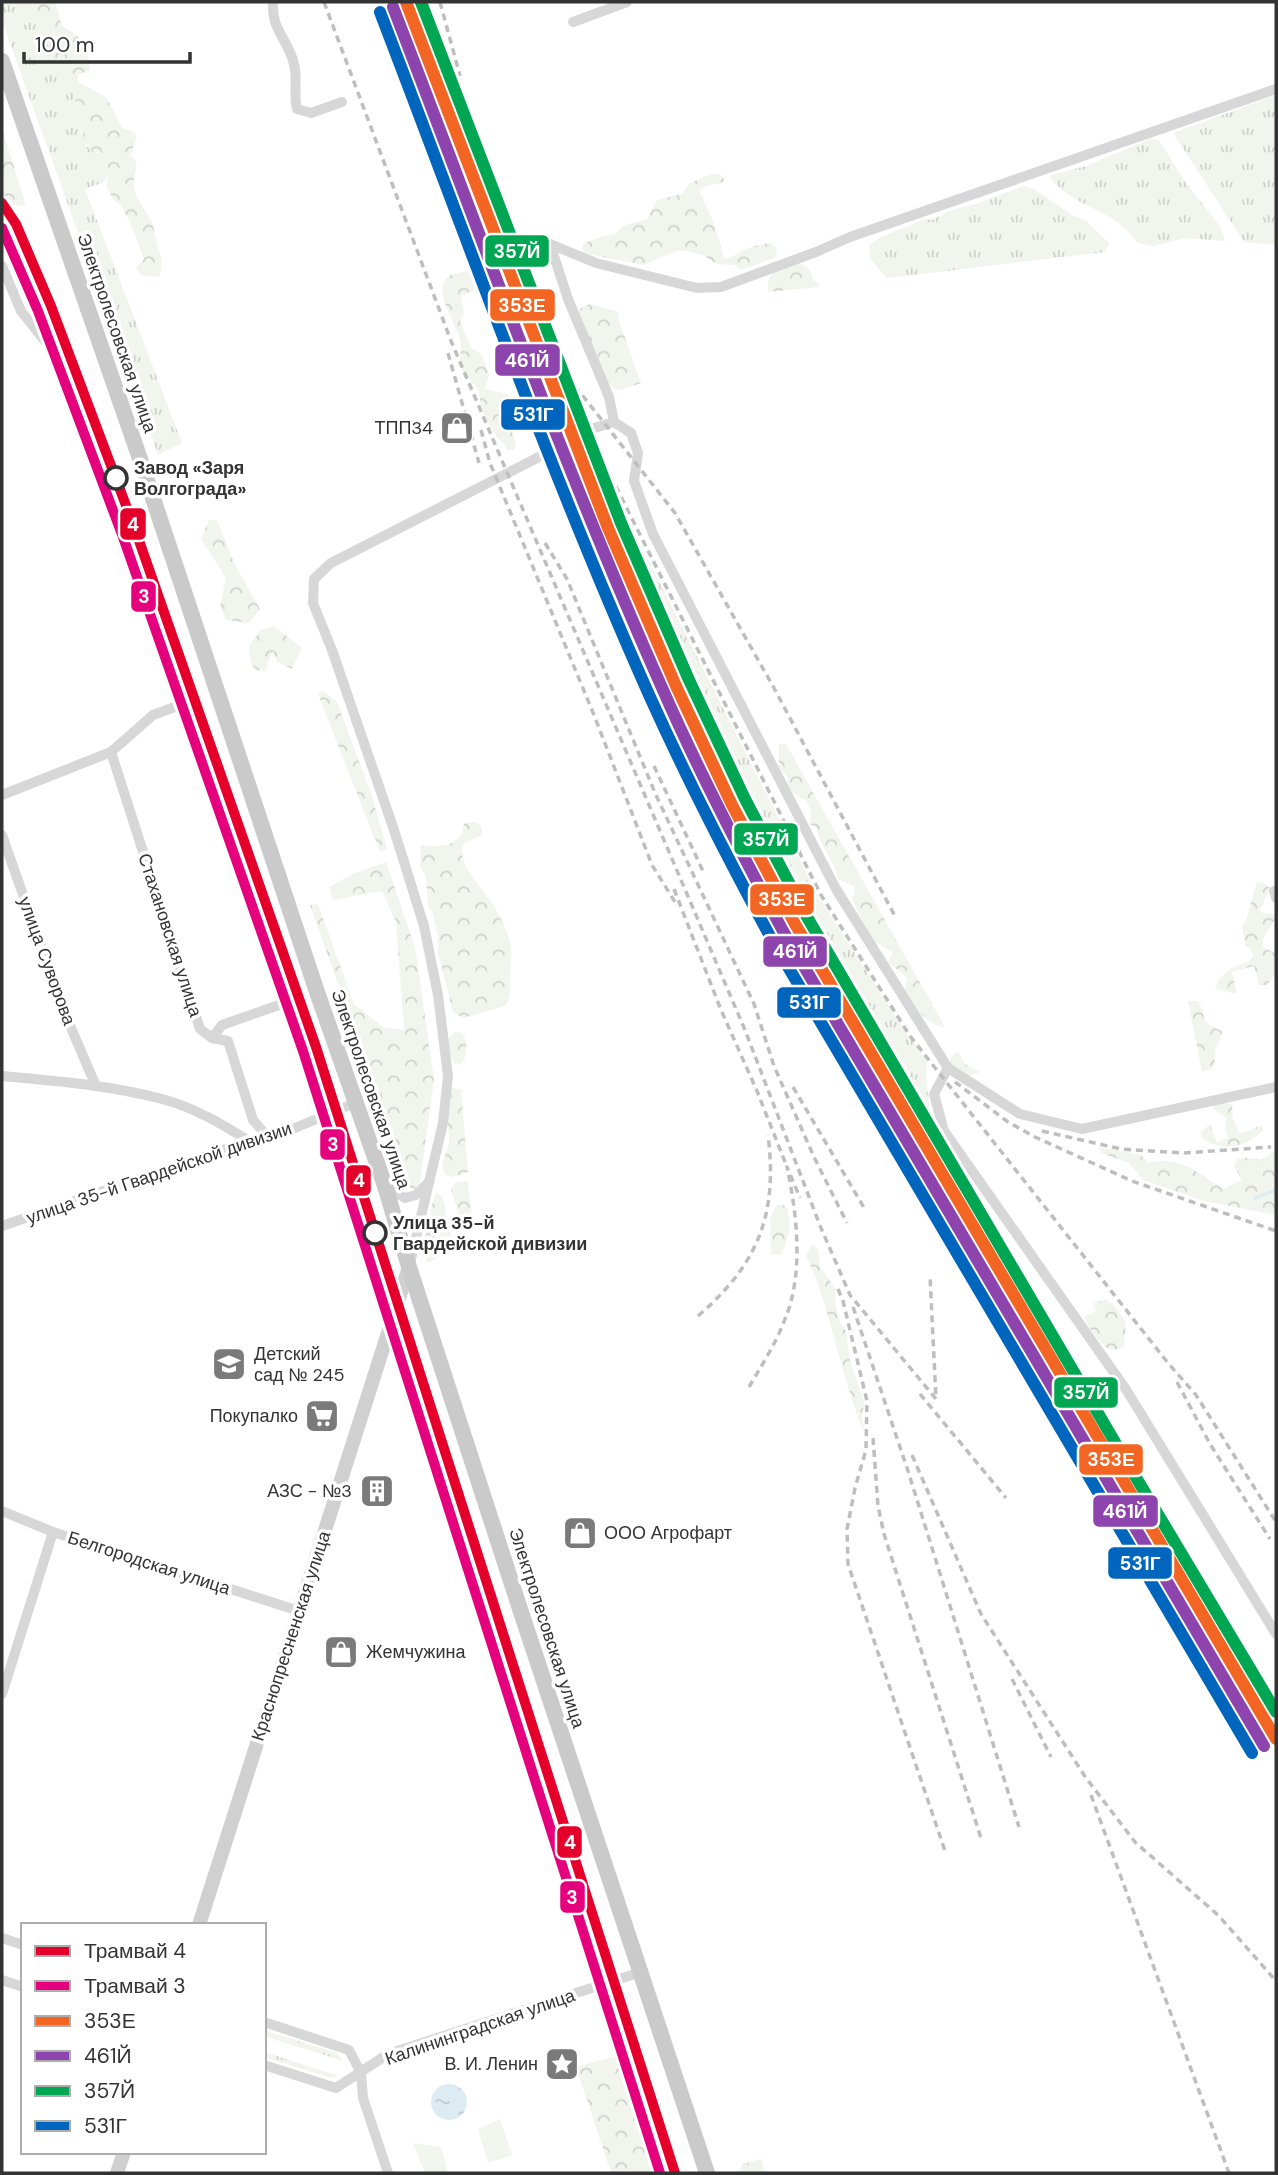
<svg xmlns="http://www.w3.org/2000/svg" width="1278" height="2175" viewBox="0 0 1278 2175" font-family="'DM Sans',sans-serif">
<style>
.grass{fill:url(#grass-tufts)}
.forest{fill:url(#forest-crowns)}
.park{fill:#f1f5ed}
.water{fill:url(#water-ripples)}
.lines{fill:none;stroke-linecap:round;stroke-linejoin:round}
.stream{stroke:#ddebf3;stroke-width:3.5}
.street{stroke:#d7d7d7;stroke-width:10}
.secondary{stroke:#d0d0d0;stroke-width:14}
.primary{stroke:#cacaca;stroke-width:16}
.rail{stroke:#bebebe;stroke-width:3.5;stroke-dasharray:7 5;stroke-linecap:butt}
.rail-1-casing{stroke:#fff;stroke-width:18}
.rail-2-casing{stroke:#fff;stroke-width:18}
.rail-3-casing{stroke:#fff;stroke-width:18}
.rail-4-casing{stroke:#fff;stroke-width:18}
.rail-1{stroke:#f26522;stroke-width:12}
.rail-2{stroke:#8e44ad;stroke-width:12}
.rail-3{stroke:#00a651;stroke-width:12}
.rail-4{stroke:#0065bd;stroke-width:12}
.tram-1-casing{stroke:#fff;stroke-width:16}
.tram-2-casing{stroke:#fff;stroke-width:16}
.tram-1{stroke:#e4002b;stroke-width:10}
.tram-2{stroke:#e5007d;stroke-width:10}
.stop-dot{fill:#fff;stroke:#333;stroke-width:3.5}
.labels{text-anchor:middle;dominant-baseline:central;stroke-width:7;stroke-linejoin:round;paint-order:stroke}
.street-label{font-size:18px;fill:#333;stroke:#fff}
.poi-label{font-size:18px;fill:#333;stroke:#fff;text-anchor:end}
.stop-label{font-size:18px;font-weight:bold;fill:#333;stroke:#fff;text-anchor:start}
.line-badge{stroke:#fff;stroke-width:2.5}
.badge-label{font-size:19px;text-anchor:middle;font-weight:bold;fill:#fff}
</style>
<defs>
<pattern id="grass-tufts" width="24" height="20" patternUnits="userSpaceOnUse" patternTransform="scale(1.75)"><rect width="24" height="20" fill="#f1f5ed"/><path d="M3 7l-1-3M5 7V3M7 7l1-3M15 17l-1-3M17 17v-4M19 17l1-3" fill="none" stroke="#cfd2cc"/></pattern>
<pattern id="forest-crowns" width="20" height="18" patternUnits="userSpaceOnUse" patternTransform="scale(1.75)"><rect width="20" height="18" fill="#f1f5ed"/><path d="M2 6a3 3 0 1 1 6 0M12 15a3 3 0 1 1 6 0" fill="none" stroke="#cfd2cc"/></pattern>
<pattern id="water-ripples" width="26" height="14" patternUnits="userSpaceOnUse" patternTransform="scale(1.75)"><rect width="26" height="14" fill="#ddebf3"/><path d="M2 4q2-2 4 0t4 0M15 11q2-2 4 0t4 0" fill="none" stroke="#becad1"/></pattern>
</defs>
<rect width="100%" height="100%" fill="#fff"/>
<g class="grass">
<polygon points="2,2 35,2 38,14 48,27 54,42 54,60 70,83 74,98 82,114 84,120 81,132 86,146 96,153 104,155 109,174 104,182 85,189 182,443 158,455 2,21"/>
<polygon points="1276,95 1276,245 1244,242 1173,133"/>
<path d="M 1150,139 L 1159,140 L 1185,182 L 1220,226 L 1225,241 L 1186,238 L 1153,246 L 1138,243 C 1119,218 1101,213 1075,199 C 1066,194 1057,185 1049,178 L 1051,175 L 1086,166 Z"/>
<polygon points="1024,186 1034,189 1074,216 1086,221 1109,243 1105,252 887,278 871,260 869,246 879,238 925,219 932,220 951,210 972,205"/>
<polygon points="593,451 818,896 907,1034 927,1061 926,1076 931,1118 941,1138 932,1145 742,790 589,452"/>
<polygon points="264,2030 337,2053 343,2061 264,2036"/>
<polygon points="264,2052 339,2076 331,2078 264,2057"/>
<polygon points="761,2159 765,2173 738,2173 743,2164"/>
</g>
<g class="forest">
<path d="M 35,2 L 55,2 L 62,26 C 83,38 88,44 90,70 L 78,75 L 78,82 L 106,97 L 122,128 L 134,132 L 137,137 L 130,156 L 136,160 C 138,170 132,178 134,188 C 137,201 147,211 152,223 C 154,227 154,234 156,239 C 160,257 164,258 159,277 L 140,275 L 136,268 L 144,259 L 130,222 L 121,206 L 113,199 L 106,185 L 109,174 L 104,155 L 91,150 L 83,140 L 82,114 L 74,98 L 70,83 L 54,60 L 54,42 L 48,27 L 37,13 Z"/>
<polygon points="2,129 26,205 13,206 2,193"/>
<polygon points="712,174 718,174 724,177 724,182 707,186 699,190 715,226 724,258 727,259 753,246 770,243 777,248 775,258 741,270 735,265 716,264 703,255 686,251 676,251 643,265 583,253 583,244 600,237 615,234 625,225 647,219 657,200 682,194 690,183"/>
<path d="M 795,263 C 805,264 813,270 813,280 L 817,282 L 819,287 L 768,292 C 766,270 777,271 795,263 Z"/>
<path d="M 480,268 L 500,272 C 506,283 501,291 504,302 C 507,311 512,314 513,324 L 516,326 L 506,330 L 476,289 L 461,296 L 464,313 L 460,321 L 471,348 L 482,355 L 489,375 L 485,389 L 508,394 L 508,409 L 512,413 L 510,417 L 501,422 L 505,429 L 512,432 L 516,443 L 514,450 L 507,450 C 504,441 498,440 494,433 C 490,426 485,417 482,409 C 479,402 481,394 477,388 C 473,381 462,374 461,367 C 459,358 462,349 460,340 C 456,324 435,293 445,280 C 453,270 469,273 480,268 Z"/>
<polygon points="590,304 616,311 619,314 618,318 641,383 620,390 614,389 608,383 579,314 579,309"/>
<polygon points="209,520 217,520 235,565 260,609 249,623 226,620 220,606 226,578 201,539"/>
<polygon points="274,626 302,648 292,669 277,662 273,651 265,671 255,670 250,661 249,646 261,630"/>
<polygon points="323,691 337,702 372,796 387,849 380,852 318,694"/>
<path d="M 779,744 L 786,744 L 945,1027 C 926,1026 914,1005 905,990 L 907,979 L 900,971 L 889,964 L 888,961 L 892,955 L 892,952 L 873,941 C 865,926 857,913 852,897 L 855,893 L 854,886 L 838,879 C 835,860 820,849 817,828 L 810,824 L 811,812 L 807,801 L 793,793 L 787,786 L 788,777 L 779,768 Z"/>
<path d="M 476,822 L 482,828 L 482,835 L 463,844 C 456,865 484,889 494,906 C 501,917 506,929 510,942 C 513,952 510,964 510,975 C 510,987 512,996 505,1006 L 463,1018 L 453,1012 L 438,953 L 438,937 L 433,914 L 428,906 L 426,876 L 420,866 L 421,845 C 440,847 462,848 464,823 Z"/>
<polygon points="386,862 415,947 434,1080 419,1188 411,1189 310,905 318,904 354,1004 383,1027 404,1030 396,922 382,891 333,900 329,887 353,874"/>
<path d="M 1262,882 L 1270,888 L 1260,910 L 1262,913 L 1274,914 L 1276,917 L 1263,939 L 1263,947 L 1276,954 L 1276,973 L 1267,985 L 1259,985 L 1254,966 L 1232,972 L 1237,994 L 1215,989 C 1219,974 1233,966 1248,962 L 1253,956 L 1250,948 L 1245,946 L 1242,925 L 1246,921 L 1256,884 Z"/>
<path d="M 1188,1001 L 1198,1001 L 1203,1011 L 1204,1019 L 1211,1026 L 1222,1031 C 1222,1039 1216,1044 1215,1052 C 1214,1059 1216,1062 1213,1069 L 1202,1072 Z"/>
<path d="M 455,1032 L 462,1033 C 468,1042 468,1054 462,1063 L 456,1065 C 450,1060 448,1047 448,1039 Z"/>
<polygon points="958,1051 965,1064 980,1072 969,1076 950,1064 950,1058"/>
<path d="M 451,1088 L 461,1089 L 468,1172 L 453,1177 L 446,1175 C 438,1162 447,1156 449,1143 C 450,1136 447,1128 448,1121 C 449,1108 452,1102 451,1088 Z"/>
<path d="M 1223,1102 L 1232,1105 L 1233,1119 L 1240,1134 L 1262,1125 L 1263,1130 C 1247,1148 1219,1153 1201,1137 L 1201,1132 L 1210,1124 L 1217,1142 L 1228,1138 L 1225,1128 L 1227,1118 L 1213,1109 L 1214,1105 Z"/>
<path d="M 1099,1147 L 1141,1155 L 1148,1163 C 1182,1155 1197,1174 1224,1189 L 1242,1180 L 1234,1166 L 1237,1159 C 1259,1155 1255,1167 1276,1149 L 1276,1215 L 1204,1201 L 1143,1180 L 1129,1163 L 1101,1153 Z"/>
<polygon points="468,1181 472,1218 459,1214 451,1190 456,1182"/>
<path d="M 437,1192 C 446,1201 445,1205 446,1217 C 448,1233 455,1230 450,1250 L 428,1263 C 420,1250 430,1205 437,1192 Z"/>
<polygon points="777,1205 783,1205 788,1209 790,1230 782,1254 771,1255 770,1218"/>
<path d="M 812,1245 L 818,1249 L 820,1266 L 836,1290 L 835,1302 L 840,1322 L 846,1331 L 850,1361 L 864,1402 L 862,1418 L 864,1432 C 840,1375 832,1312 806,1255 Z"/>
<path d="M 1106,1299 L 1114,1305 L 1126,1323 L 1124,1347 C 1121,1348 1116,1350 1113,1350 C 1104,1350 1086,1325 1084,1317 L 1096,1311 L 1094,1303 Z"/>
<polygon points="624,2054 661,2173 611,2173 576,2067"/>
</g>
<g class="park">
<polygon points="500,2119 512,2155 488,2163 478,2129"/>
<polygon points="413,2143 441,2147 448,2173 425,2173"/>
</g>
<circle class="water" cx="449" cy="2102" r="18"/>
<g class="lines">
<polyline class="stream" points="1255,1198 1276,1190"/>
<g class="street">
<path d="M 273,2 C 271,30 288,39 294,64 C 298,79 293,94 297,109 L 311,113 L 342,102"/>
<polyline points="573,22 627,2"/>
<polyline points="550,244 568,299 609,397 614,422 631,433 638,453 634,481 653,534 836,889 948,1068 1020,1114 1082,1129 1276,1087"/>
<polyline points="550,244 596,263 697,288 721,287 816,252 850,237 1276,89"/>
<polyline points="2,266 21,311 55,354 95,454"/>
<polyline points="111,752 200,1029 212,1038 228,1041 253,1120 267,1136"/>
<polyline points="2,795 111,752 153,715 180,705"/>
<polyline points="2,835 65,1014 96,1086"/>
<polyline points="1274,891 1276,898"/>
<polyline points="212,1038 222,1025 279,1005"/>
<polyline points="948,1068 934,1094 944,1131 1127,1391 1276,1634"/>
<path d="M 2,1076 C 55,1081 110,1085 162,1099 C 193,1107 222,1124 249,1141"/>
<polyline points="386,1187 405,1198 416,1195 429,1182"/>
<polyline points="2,1226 249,1141 295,1128 355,1103"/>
<polyline points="410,1263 443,1123 448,1076 438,995 424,926 394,830 332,650 313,603 314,579 331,563 537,458 578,433 614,422"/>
<polyline points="2,1511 53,1532 299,1611"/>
<polyline points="2,1694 53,1532"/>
<polyline points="2,1938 23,1945"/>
<polyline points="2,1980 23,1987"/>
<polyline points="264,2022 349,2050 361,2073 363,2098 388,2173"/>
<polyline points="264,2065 336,2088 388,2054 641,1972"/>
</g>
<g class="secondary">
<polyline points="199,1925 409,1267"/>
<polyline points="117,2173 124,2152"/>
</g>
<polyline class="primary" points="2,61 139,456 317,992 385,1186 409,1267 520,1609 707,2173"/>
<g class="rail">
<polyline points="324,2 451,341 745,1030 821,1228 850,1295 936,1399 930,1276"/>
<polyline points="440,2 460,76"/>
<polyline points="447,63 525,273 591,437 821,895 910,1036 1168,1363 1196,1395 1276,1522"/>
<polyline points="448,353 479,463"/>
<polyline points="575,386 675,513 774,688 896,918"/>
<polyline points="481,430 490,463 594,715 652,865 675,902"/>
<polyline points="545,543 567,579 655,793 754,1004 774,1066 814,1157 847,1223"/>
<polyline points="654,766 703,871"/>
<polyline points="674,889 721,1010 757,1091 787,1167"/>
<polyline points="955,1082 1008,1122 1035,1137 1132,1181 1276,1231"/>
<polyline points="793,1087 866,1211"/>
<polyline points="1042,1131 1121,1149 1184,1153 1271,1147"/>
<polyline points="838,1289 843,1301 867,1401 866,1450 855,1488 847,1529 848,1564 945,1851"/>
<polyline points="853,1307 908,1471 1019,1827"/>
<path d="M 698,1316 C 758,1264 778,1215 768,1135"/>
<polyline points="1177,1382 1210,1444 1270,1539"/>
<path d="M 749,1387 C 762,1365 776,1343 785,1319 C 804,1274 797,1214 787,1167 L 800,1198"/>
<polyline points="920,1394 1006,1498"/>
<polyline points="873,1438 878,1506 884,1534 981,1838"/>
<polyline points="912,1455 981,1614 1086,1778 1135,1842 1219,1916 1276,1981"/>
<polyline points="1012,1679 1051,1757"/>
<polyline points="1091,1795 1229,2173"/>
</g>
<g class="rail-1-casing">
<polyline id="rail-1" points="406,2 608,528 676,686 732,805 795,924 1276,1739"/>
</g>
<g class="rail-2-casing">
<path id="rail-2" d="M 393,7 C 481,235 563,466 663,690 C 699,772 741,852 783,931 L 1264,1746"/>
</g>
<g class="rail-3-casing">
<polyline id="rail-3" points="421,2 621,523 689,680 745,799 807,917 1119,1449 1276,1712"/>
</g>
<g class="rail-4-casing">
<path id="rail-4" d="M 380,12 C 468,241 550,473 650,697 C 687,779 728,859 771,938 L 1252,1753"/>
</g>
<use href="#rail-1" class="rail-1"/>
<use href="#rail-2" class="rail-2"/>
<use href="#rail-3" class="rail-3"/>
<use href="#rail-4" class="rail-4"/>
<g class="tram-1-casing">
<polyline id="tram-1" points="2,203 16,224 51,306 136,532 316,1047 675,2173"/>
</g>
<g class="tram-2-casing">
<polyline id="tram-2" points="2,228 38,311 123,537 303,1051 660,2173"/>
</g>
<use href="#tram-1" class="tram-1"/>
<use href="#tram-2" class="tram-2"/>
</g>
<defs>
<g id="shop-square" transform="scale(1.75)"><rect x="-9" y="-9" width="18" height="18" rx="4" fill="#7a7a7a" stroke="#fff"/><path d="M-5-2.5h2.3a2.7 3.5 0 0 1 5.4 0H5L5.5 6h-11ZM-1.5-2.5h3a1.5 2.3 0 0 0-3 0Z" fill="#fff"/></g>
<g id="school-square" transform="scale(1.75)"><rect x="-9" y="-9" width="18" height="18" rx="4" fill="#7a7a7a" stroke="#fff"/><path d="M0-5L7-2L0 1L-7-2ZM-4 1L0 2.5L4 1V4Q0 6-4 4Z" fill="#fff"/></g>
<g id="supermarket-square" transform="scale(1.75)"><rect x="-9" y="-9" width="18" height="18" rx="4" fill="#7a7a7a" stroke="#fff"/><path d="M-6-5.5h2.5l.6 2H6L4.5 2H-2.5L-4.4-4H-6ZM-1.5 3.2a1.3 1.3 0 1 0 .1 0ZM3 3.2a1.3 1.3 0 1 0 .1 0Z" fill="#fff"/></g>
<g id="building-square" transform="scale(1.75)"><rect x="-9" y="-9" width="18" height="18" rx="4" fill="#7a7a7a" stroke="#fff"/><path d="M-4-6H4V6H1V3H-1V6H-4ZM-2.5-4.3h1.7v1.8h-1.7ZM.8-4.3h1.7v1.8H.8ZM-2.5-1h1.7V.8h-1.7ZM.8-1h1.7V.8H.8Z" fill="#fff"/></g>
<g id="sight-square" transform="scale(1.75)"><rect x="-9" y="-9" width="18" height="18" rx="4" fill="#7a7a7a" stroke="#fff"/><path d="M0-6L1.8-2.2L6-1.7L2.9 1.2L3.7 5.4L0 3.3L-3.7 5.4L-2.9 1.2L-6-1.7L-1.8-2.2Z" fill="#fff"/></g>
</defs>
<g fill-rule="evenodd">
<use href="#shop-square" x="457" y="428"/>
<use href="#school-square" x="229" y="1364"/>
<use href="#supermarket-square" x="322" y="1416"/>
<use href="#building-square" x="377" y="1491"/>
<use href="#shop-square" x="580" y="1533"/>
<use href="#shop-square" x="341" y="1652"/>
<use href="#sight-square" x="562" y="2064"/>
</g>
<g class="stop-dot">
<circle cx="116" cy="478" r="11"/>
<circle cx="375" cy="1233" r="11"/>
</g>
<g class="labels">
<g class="street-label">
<text transform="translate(117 333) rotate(71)">Электролесовская улица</text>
<text transform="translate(170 935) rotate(72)">Стахановская улица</text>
<text transform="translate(47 961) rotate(70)">улица Суворова</text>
<text transform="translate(371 1089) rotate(71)">Электролесовская улица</text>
<text transform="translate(159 1173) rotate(-19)">улица 35-й Гвардейской дивизии</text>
<text transform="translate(149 1563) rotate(18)">Белгородская улица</text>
<text transform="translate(547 1628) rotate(72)">Электролесовская улица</text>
<text transform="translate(291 1636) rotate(-72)">Краснопресненская улица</text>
<text transform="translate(480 2027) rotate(-19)">Калининградская улица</text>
</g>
<g class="poi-label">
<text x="433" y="428">ТПП34</text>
<text x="254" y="1354" text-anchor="start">Детский<tspan x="254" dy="21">сад № 245</tspan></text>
<text x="298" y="1416">Покупалко</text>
<text x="352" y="1491">АЗС - №3</text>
<text x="604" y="1533" text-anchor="start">ООО Агрофарт</text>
<text x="366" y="1652" text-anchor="start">Жемчужина</text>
<text x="538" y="2064">В. И. Ленин</text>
</g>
<g class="stop-label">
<text x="134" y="468">Завод «Заря<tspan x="134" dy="21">Волгограда»</tspan></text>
<text x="393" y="1223">Улица 35-й<tspan x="393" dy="21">Гвардейской дивизии</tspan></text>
</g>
</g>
<g class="line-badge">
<rect x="484" y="234" width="66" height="34" rx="7" fill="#00a651"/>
<rect x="489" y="288" width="67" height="34" rx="7" fill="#f26522"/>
<rect x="494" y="343" width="67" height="34" rx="7" fill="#8e44ad"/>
<rect x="500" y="398" width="66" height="33" rx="7" fill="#0065bd"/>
<rect x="119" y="507" width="28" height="34" rx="7" fill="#e4002b"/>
<rect x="130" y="580" width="27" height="33" rx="7" fill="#e5007d"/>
<rect x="733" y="822" width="66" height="34" rx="7" fill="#00a651"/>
<rect x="749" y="883" width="66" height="33" rx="7" fill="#f26522"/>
<rect x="762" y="935" width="66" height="33" rx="7" fill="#8e44ad"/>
<rect x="776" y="986" width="66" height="33" rx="7" fill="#0065bd"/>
<rect x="319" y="1128" width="27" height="33" rx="7" fill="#e5007d"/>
<rect x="345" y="1164" width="27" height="33" rx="7" fill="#e4002b"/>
<rect x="1053" y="1376" width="66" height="33" rx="7" fill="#00a651"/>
<rect x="1078" y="1443" width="66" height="33" rx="7" fill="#f26522"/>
<rect x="1092" y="1494" width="67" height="34" rx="7" fill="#8e44ad"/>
<rect x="1107" y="1546" width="66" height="34" rx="7" fill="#0065bd"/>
<rect x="556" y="1825" width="27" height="34" rx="7" fill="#e4002b"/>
<rect x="559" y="1880" width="27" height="34" rx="7" fill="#e5007d"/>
</g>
<g class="badge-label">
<text x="517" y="258">357Й</text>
<text x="522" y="312">353Е</text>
<text x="527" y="367">461Й</text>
<text x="533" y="421">531Г</text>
<text x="133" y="531">4</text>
<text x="144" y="603">3</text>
<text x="766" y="846">357Й</text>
<text x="782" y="906">353Е</text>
<text x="795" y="958">461Й</text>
<text x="809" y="1009">531Г</text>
<text x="333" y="1151">3</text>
<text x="359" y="1187">4</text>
<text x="1086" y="1399">357Й</text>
<text x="1111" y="1466">353Е</text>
<text x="1125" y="1518">461Й</text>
<text x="1140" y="1570">531Г</text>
<text x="570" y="1849">4</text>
<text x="572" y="1904">3</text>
</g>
<rect width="1278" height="2175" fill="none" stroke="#333333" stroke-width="7"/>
<rect x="21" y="1923" width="245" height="231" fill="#ffffff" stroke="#adadad" stroke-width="2"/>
<rect x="35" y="1946" width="35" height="10" fill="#e4002b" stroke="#adadad" stroke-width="2"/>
<text x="84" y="1958" font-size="21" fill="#333333">Трамвай 4</text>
<rect x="35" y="1981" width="35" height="10" fill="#e5007d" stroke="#adadad" stroke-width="2"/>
<text x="84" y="1993" font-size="21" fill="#333333">Трамвай 3</text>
<rect x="35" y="2016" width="35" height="10" fill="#f26522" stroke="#adadad" stroke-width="2"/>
<text x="84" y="2028" font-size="21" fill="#333333">353Е</text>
<rect x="35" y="2051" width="35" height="10" fill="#8e44ad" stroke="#adadad" stroke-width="2"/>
<text x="84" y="2063" font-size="21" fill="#333333">461Й</text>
<rect x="35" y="2086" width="35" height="10" fill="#00a651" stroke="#adadad" stroke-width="2"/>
<text x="84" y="2098" font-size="21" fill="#333333">357Й</text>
<rect x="35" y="2121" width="35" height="10" fill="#0065bd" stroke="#adadad" stroke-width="2"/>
<text x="84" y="2133" font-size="21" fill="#333333">531Г</text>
<path d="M24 52v10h166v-10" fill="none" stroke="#333333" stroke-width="3.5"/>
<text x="35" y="52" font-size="21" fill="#333333" stroke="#ffffff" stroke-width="5" paint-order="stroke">100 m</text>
</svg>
